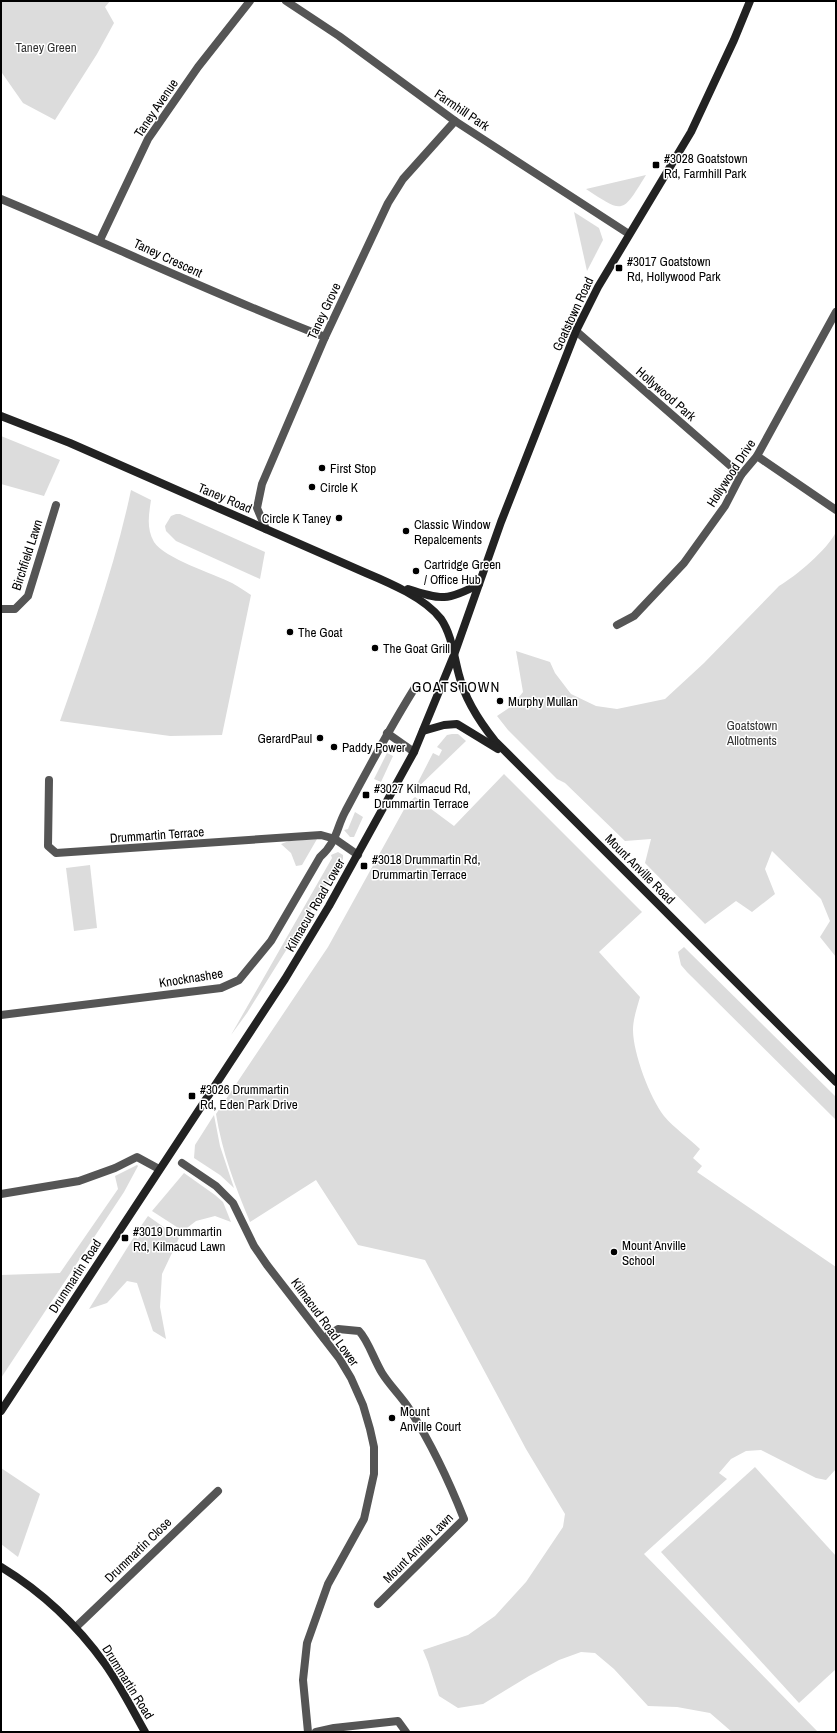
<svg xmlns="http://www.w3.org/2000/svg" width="837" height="1733" viewBox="0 0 837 1733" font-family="'Archivo Narrow',sans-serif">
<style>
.green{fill:#dcdcdc}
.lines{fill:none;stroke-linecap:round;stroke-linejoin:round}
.street{stroke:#555;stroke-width:8}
.secondary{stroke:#222;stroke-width:8}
.poi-dot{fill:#000;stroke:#fff;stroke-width:1.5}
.labels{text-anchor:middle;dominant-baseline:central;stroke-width:3;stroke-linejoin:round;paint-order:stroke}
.park-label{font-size:13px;fill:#333;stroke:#fff}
.street-label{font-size:13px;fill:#000;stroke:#fff}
.poi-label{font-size:13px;fill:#000;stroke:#fff;text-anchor:start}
.quarter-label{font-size:15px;letter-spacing:1px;fill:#000;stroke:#fff}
</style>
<rect width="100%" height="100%" fill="#fff"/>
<g class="green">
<polygon points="1,1 110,1 105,7 114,23 97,54 55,120 23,103 2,73"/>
<path d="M 646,175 C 622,214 624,214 586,189 Z"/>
<polygon points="574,212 599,228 603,240 587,271"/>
<polygon points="1,436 60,460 44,496 1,484"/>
<path d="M 131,490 L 151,500 C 149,514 146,528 154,542 C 164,558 214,574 232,583 C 239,587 245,591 251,595 L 222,735 L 170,736 L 60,721 C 86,647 115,567 131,490 Z"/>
<polygon points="176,514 180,514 265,552 260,579 176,541 166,531 165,526 171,516"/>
<path d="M 836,532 L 836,957 L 820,937 L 830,921 L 821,899 L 772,851 L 765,869 L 775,894 L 752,912 L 736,901 L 705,924 L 645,863 L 651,839 L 625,841 L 565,783 L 557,779 L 508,730 L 497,716 L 512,706 L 523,692 L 516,651 L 550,662 L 555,673 L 571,694 L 596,706 L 617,709 L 665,699 L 704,663 L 779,586 C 796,576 827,550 836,532 Z"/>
<polygon points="452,734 458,734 466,741 413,792 433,753 439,756 442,750 437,747 447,735"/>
<polygon points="387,753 393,756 381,782 374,779"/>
<path d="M 504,774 L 642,912 L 599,952 L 640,997 C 637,1008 633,1019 633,1030 C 633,1053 650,1098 664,1116 C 674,1128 689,1138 700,1149 L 693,1158 L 702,1166 L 697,1172 L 836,1267 L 836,1469 L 826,1480 L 816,1478 L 761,1450 L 746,1451 L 731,1459 L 719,1473 L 727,1479 L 644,1554 L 818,1732 L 732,1732 L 710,1713 L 677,1707 L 648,1706 L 614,1669 L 595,1653 L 581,1652 L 559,1660 L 529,1676 L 483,1704 L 458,1708 L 439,1696 L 428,1662 L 423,1650 L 468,1635 L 495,1616 L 526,1582 L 563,1527 L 565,1514 L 526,1449 L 425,1260 L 358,1245 L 316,1180 L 250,1222 C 235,1186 222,1152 216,1114 L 328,947 L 407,804 L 415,797 L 454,826 Z"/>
<polygon points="355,812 363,817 354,837 350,837 344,830 348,829"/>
<polygon points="317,839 302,865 296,866 291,853 281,844 289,841"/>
<polygon points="338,852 343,855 343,859 247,1013 231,1035 332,858 331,855"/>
<polygon points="90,865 97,928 74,931 66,868"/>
<polygon points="684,947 836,1097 836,1120 687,972 681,965 678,952"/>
<polygon points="214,1115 220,1146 234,1188 220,1175 194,1158 195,1145"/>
<polygon points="137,1165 138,1166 124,1192 1,1378 1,1275 60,1273 118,1189 115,1176"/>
<polygon points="184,1173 215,1195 223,1202 231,1222 215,1216 196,1221 183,1231 152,1211"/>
<polygon points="148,1216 179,1238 162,1274 160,1307 166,1339 153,1331 137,1283 127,1281 107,1303 89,1309 134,1237 138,1239 144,1229 141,1226"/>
<polygon points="755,1467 836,1556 836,1669 799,1703 661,1552"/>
<polygon points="1,1468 40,1494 18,1557 1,1544"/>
</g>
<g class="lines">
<g class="street">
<polyline points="286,1 339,36 455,121 629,234"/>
<path d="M 1,199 C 109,244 215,295 325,337"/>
<polyline points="100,240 148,139 198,67 250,1"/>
<polyline points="576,331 741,475"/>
<polyline points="757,456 836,510"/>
<polyline points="266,529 257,508 262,484 325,337 388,203 403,179 455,121"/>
<polyline points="1,609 15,609 28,596 56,505"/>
<polyline points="617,625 634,616 684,563 725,506 741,475 757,456 836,312"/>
<polyline points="387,733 414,752"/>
<polyline points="49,780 48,846 56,853 321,835 335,839 358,855"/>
<path d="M 1,1015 L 221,988 L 239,980 L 271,941 L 320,857 C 337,842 336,829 345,812 C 368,769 390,727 416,686"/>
<polyline points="182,1163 216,1186 233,1203 254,1246 267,1265 339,1358 351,1378 363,1405 370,1429 374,1447 374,1474 364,1519 328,1584 307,1643 303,1680 308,1732"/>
<polyline points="1,1194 79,1181 115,1168 137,1157 159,1169"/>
<path d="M 324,1338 L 338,1329 L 359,1331 C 368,1340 374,1360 382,1373 C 390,1386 402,1397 410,1410 C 432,1445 449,1481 464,1519 L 378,1604"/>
<polyline points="76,1627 218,1491"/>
<polyline points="316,1732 334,1728 398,1721 406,1732"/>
</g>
<g class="secondary">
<path d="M 1,416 L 70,443 L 366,573 C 390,583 425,598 441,619 C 452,635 454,657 459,675 C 465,700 479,721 495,741 L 836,1082"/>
<path d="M 408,589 C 441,600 448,601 479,584"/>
<polyline points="423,731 444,725 457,724 498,749"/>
<polyline points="1,1411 285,979 329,906 414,752 454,655 501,522 576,331 598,287 691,132 734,40 750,1"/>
<path d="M 1,1567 C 42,1592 77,1625 105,1664 C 120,1685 132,1709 145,1732"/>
</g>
</g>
<g class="poi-dot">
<rect x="652" y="161" width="8" height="8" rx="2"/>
<rect x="615" y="264" width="8" height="8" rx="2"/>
<circle cx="322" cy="468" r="4"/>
<circle cx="312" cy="487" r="4"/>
<circle cx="339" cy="518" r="4"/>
<circle cx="406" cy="531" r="4"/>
<circle cx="416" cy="571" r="4"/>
<circle cx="290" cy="632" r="4"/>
<circle cx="375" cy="648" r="4"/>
<circle cx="500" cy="701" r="4"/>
<circle cx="320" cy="738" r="4"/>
<circle cx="334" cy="747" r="4"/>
<rect x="362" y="791" width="8" height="8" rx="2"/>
<rect x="360" y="862" width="8" height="8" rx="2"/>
<rect x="188" y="1092" width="8" height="8" rx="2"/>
<rect x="121" y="1234" width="8" height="8" rx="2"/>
<circle cx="614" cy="1252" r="4"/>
<circle cx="392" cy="1418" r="4"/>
</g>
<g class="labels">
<g class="park-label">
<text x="46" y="47">Taney Green</text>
<text x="752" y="725">Goatstown<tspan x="752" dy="15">Allotments</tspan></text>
</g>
<g class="street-label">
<text transform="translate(156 108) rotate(-56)">Taney Avenue</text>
<text transform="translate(462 110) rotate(34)">Farmhill Park</text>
<text transform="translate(168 258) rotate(25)">Taney Crescent</text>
<text transform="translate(324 311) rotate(-65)">Taney Grove</text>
<text transform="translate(573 314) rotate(-65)">Goatstown Road</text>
<text transform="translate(666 394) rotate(41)">Hollywood Park</text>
<text transform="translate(731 473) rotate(-57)">Hollywood Drive</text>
<text transform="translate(225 498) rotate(23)">Taney Road</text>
<text transform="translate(27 555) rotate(-72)">Birchfield Lawn</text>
<text transform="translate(157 835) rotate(-4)">Drummartin Terrace</text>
<text transform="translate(640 869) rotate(45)">Mount Anville Road</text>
<text transform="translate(315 905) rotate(-60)">Kilmacud Road Lower</text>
<text transform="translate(191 978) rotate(-9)">Knocknashee</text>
<text transform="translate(75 1276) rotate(-57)">Drummartin Road</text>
<text transform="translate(325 1322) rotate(54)">Kilmacud Road Lower</text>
<text transform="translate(418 1548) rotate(-45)">Mount Anville Lawn</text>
<text transform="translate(138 1550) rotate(-44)">Drummartin Close</text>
<text transform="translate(128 1682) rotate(58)">Drummartin Road</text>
</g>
<g class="poi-label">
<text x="664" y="158">#3028 Goatstown<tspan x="664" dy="15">Rd, Farmhill Park</tspan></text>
<text x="627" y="261">#3017 Goatstown<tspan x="627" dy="15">Rd, Hollywood Park</tspan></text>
<text x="330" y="468">First Stop</text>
<text x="320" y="487">Circle K</text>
<text x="331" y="518" text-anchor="end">Circle K Taney</text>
<text x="414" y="524">Classic Window<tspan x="414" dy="15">Repalcements</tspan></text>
<text x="424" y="564">Cartridge Green<tspan x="424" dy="15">/ Office Hub</tspan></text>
<text x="298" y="632">The Goat</text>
<text x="383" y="648">The Goat Grill</text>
<text x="508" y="701">Murphy Mullan</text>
<text x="312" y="738" text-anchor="end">GerardPaul</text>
<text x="342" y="747">Paddy Power</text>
<text x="374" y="788">#3027 Kilmacud Rd,<tspan x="374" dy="15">Drummartin Terrace</tspan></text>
<text x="372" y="859">#3018 Drummartin Rd,<tspan x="372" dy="15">Drummartin Terrace</tspan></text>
<text x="200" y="1089">#3026 Drummartin<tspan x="200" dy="15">Rd, Eden Park Drive</tspan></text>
<text x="133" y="1231">#3019 Drummartin<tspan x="133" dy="15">Rd, Kilmacud Lawn</tspan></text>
<text x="622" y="1245">Mount Anville<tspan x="622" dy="15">School</tspan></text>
<text x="400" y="1411">Mount<tspan x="400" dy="15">Anville Court</tspan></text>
</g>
<g class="quarter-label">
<text x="456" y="686">GOATSTOWN</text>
</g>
</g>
<rect width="837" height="1733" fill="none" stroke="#000000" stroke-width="4"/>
</svg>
